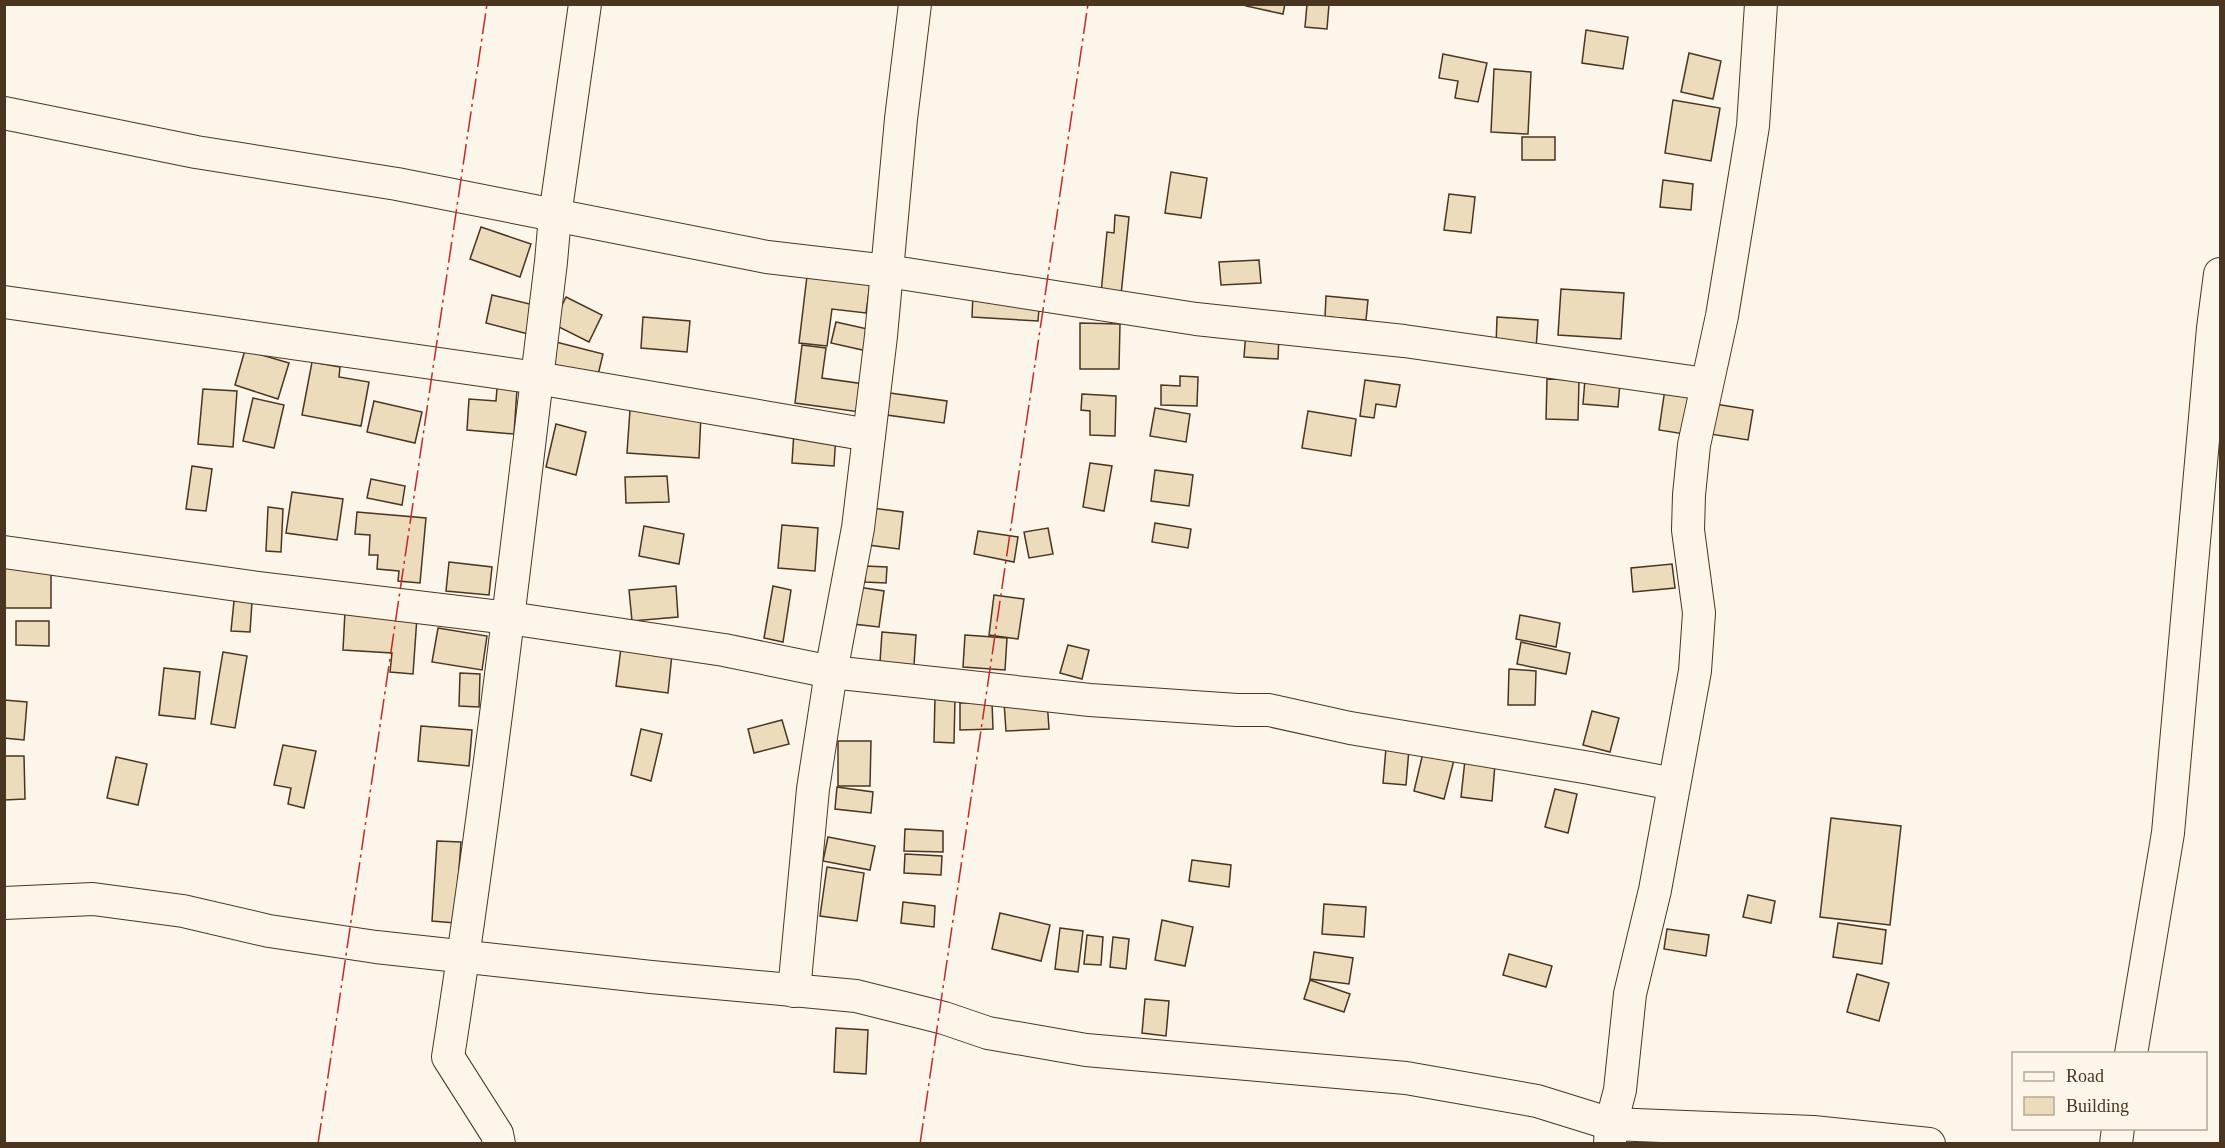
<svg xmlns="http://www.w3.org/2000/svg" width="2225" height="1148" viewBox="0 0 2225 1148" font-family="'Times New Roman',serif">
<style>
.building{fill:#ecdcbc;stroke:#4a3520;stroke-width:1.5}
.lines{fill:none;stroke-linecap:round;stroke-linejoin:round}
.street-casing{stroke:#4a3520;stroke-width:34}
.street{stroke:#fbf6e9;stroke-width:32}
.power{stroke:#c62828;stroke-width:1.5;stroke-dasharray:21 4.5 3 4.5;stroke-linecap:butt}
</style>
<rect width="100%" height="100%" fill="#fbf6e9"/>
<g class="building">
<polygon points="1246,4 1285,4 1283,14 1246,6"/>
<polygon points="1307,4 1329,4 1327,29 1305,27"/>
<polygon points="1586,30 1628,37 1623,69 1582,63"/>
<polygon points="1689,53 1721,61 1713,99 1681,92"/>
<polygon points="1443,54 1487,63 1478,102 1455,98 1458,81 1439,78"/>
<polygon points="1494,69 1531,72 1528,134 1491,132"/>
<polygon points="1673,100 1720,108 1711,161 1665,153"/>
<rect x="1522" y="137" width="33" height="23"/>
<polygon points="1171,172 1207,178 1201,218 1165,213"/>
<polygon points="1663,180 1693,184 1691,210 1660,207"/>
<polygon points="1449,194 1475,197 1471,233 1444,230"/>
<polygon points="1115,215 1129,217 1121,295 1101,293 1107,232 1114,233"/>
<polygon points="481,227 531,244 520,277 470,259"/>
<polygon points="1259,260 1261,283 1221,285 1219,262"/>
<polygon points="807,276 870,284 866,313 832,309 827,346 799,343"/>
<polygon points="1561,289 1624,293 1621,339 1558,335"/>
<polygon points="973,294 1040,297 1038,321 972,317"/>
<polygon points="492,295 538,306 532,335 486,323"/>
<polygon points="1326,296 1368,300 1366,320 1325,317"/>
<polygon points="566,297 602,315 589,342 553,324"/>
<polygon points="643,317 690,321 687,352 641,348"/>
<polygon points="1497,317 1538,320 1536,349 1496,347"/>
<polygon points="836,322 872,330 867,351 831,343"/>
<polygon points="1080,323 1120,324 1119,369 1080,369"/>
<polygon points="1246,332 1279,335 1278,359 1244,357"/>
<polygon points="556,342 603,354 598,375 551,364"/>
<polygon points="802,345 826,348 822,378 864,384 860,412 795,403"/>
<polygon points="245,350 289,363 278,399 235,385"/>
<polygon points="312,362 340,367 339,377 369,382 361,426 302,415"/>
<polygon points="1180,376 1198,377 1197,406 1161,405 1161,385 1180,386"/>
<polygon points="1547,379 1579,380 1578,420 1546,419"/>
<polygon points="1585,379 1620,382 1618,407 1583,404"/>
<polygon points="1365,380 1400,385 1396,407 1376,404 1374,418 1360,416"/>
<polygon points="497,388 517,389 514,434 467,430 469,399 496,401"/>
<polygon points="203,389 237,391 233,447 198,444"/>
<polygon points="1665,389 1689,392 1684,434 1659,430"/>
<polygon points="890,393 947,401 944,423 887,415"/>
<polygon points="1082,394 1116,396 1115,436 1090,435 1090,411 1081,410"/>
<polygon points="253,398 284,405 274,448 243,441"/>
<polygon points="374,401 422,412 415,443 367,432"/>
<polygon points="1715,404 1753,410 1748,440 1710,434"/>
<polygon points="1155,408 1190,414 1186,442 1150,436"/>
<polygon points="630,410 701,414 699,458 627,453"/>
<polygon points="1308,411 1356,419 1351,456 1302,448"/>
<polygon points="556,424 586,432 576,475 546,467"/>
<polygon points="794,431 836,434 834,466 792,463"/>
<polygon points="1090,463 1112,466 1104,511 1083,507"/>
<polygon points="192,466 212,469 206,511 186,509"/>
<polygon points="1155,470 1193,475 1189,506 1151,501"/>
<polygon points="667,476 669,502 626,503 625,477"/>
<polygon points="371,479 405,486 402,505 367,498"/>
<polygon points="292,492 343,499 337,540 286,533"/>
<polygon points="268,507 283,509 281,552 266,551"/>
<polygon points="872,508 903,512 899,549 868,545"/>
<polygon points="357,512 426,518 420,583 398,581 399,571 377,569 378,555 369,555 370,535 355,534"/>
<polygon points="1155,523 1191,529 1188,548 1152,542"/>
<polygon points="782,525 818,528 815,571 778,568"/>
<polygon points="644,526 684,534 679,564 639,556"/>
<polygon points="1048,528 1053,554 1029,558 1024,532"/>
<polygon points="978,531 1018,537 1014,562 974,554"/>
<polygon points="449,562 492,567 489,595 446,591"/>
<polygon points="1672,564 1675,588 1633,592 1631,568"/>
<polygon points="865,566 887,567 886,583 865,582"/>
<polygon points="4,567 51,568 51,608 4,608"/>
<polygon points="676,586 678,617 632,621 629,590"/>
<polygon points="773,586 791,590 783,642 764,638"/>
<polygon points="858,587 884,591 879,627 853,624"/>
<polygon points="994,595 1024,599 1018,639 989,635"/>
<polygon points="234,601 252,602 250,632 231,631"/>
<polygon points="345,611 417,617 413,674 390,672 392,653 343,650"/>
<polygon points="1520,615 1560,623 1556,647 1516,639"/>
<polygon points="16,621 49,621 49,646 16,645"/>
<polygon points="438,628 487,636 482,670 432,662"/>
<polygon points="882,632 916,635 914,665 880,662"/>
<polygon points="965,635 1007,638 1005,670 963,667"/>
<polygon points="1521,642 1570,653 1566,674 1517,664"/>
<polygon points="1068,645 1089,650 1082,679 1060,673"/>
<polygon points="621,648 672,654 668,693 616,686"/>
<polygon points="223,652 247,656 235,728 211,724"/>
<polygon points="164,668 200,672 195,719 159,715"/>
<polygon points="1509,669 1536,671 1535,705 1508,705"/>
<polygon points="460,673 480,674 479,707 459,706"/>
<polygon points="935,697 955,698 954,743 934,742"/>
<polygon points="4,700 27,702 24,740 4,738"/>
<polygon points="1047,700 1049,729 1006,731 1004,702"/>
<polygon points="992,702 993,729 960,730 960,703"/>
<polygon points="1592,711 1619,718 1610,752 1583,745"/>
<polygon points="782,720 789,744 754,753 748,729"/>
<polygon points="421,726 472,730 469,766 418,761"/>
<polygon points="641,729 662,734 651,781 631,775"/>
<polygon points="838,741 871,741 870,786 838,786"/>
<polygon points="283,745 316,751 304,808 288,804 291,788 274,785"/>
<polygon points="1386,748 1409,749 1406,785 1383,783"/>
<polygon points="1423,753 1454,760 1444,799 1414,791"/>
<polygon points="4,756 24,756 25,799 4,800"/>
<polygon points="116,757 147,764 138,805 107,798"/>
<polygon points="1465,760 1495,764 1492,801 1461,797"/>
<polygon points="837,787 873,792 871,813 835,809"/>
<polygon points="1555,789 1577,794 1568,833 1545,827"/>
<polygon points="1831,818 1901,826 1890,925 1820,917"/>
<polygon points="905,829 943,831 943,852 904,851"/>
<polygon points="828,837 875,846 870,870 823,861"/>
<polygon points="437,841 461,842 455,923 432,921"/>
<polygon points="905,854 942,856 941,875 904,873"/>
<polygon points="1192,860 1231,865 1229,887 1189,881"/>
<polygon points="827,867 864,873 857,921 820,916"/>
<polygon points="1748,895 1775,901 1771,923 1743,917"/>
<polygon points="903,902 935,906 934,927 901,923"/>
<polygon points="1324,904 1366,907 1364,937 1322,934"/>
<polygon points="1000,913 1050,925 1041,961 992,949"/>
<polygon points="1162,920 1193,927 1185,966 1155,960"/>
<polygon points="1838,923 1886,930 1882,964 1833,957"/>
<polygon points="1060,928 1083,931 1078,972 1055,969"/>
<polygon points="1667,929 1709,935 1706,956 1664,949"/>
<polygon points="1087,935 1103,937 1101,965 1084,964"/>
<polygon points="1113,937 1129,939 1126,969 1110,967"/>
<polygon points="1314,952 1353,958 1349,984 1310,979"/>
<polygon points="1509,954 1552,966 1546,987 1503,975"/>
<polygon points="1857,974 1889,983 1879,1021 1847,1012"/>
<polygon points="1310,980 1350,994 1344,1012 1304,999"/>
<polygon points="1145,999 1169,1001 1166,1036 1142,1033"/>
<polygon points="836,1028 868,1030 866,1074 834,1072"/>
</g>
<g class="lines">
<g class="street-casing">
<g id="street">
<polyline points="4,113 196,152 397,184 767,257 887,271 1196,319 1404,341 1706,384"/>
<polyline points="4,302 537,378 869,435"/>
<polyline points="4,552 259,588 509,618 724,650 831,672 1090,700 1237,710 1269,710 1350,728 1590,768 1674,784"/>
<polyline points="4,903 93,899 183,911 269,931 376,947 651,977 856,996 944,1018 988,1033 1086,1050 1406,1078 1537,1101 1611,1124 1813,1132 1929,1144"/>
<polyline points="794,991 813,789 831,672 858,528 881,336 901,119 915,4"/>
<polyline points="2131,1054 2168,833 2213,328 2220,274"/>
<path d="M 499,1144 L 497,1134 L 448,1057 C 489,793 519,527 551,262 L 555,216 L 585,4"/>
<polyline points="1610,1144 1611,1124 1620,1090 1630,994 1655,890 1695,671 1699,613 1688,530 1689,495 1694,445 1722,316 1753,126 1761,4"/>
<polyline points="2116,1144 2118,1128"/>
</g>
</g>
<use href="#street" class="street"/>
<g class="power">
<polyline points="318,1144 487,4"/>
<polyline points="920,1144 1088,4"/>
</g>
</g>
<rect width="2225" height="1148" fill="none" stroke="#4a3520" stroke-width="12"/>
<rect x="2012" y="1052" width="195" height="78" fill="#fbf6e9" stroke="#b4a999" stroke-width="1.5"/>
<rect x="2024" y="1072" width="30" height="9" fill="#fbf6e9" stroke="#b4a999" stroke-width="1.5"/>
<text x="2066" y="1082" font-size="18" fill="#4a3520">Road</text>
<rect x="2024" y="1097" width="30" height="18" fill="#ecdcbc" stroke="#b4a999" stroke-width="1.5"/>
<text x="2066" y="1112" font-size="18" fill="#4a3520">Building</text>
</svg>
